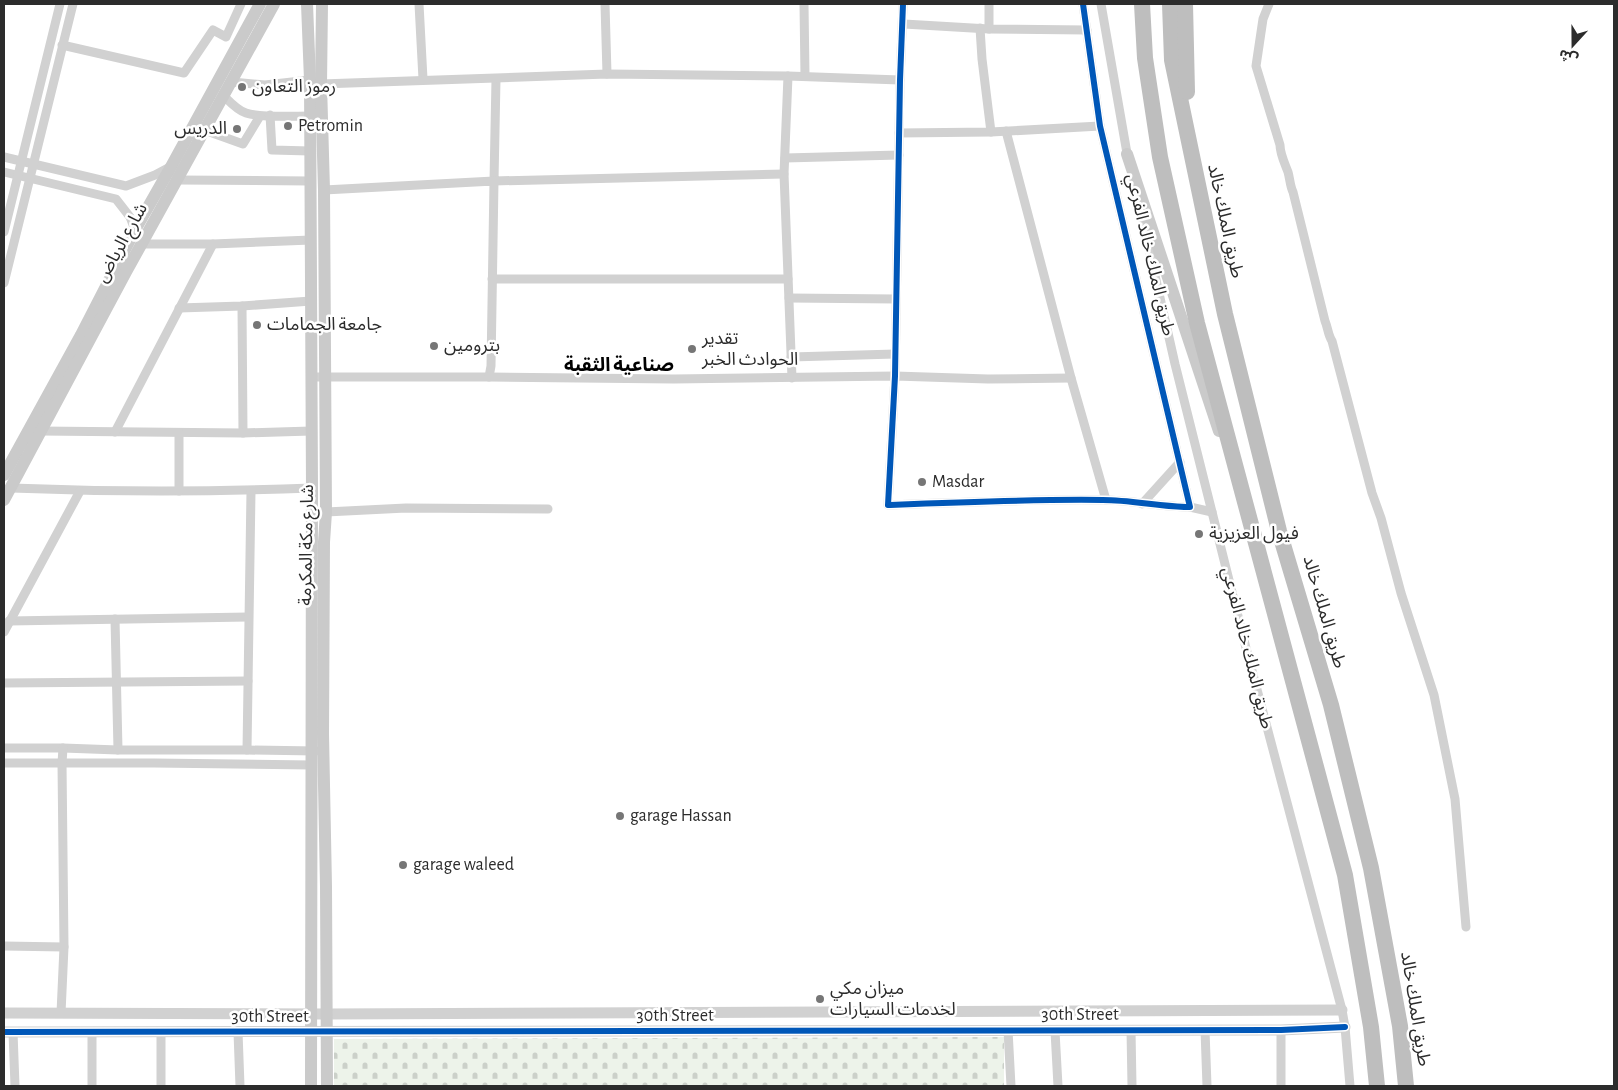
<svg xmlns="http://www.w3.org/2000/svg" width="1618" height="1090" viewBox="0 0 1618 1090" font-family="'Alegreya Sans','Noto Sans Arabic',sans-serif">
<style>
.cemetery{fill:url(#cemetery-stones)}
.lines{fill:none;stroke-linecap:round;stroke-linejoin:round}
.minor{stroke:#d1d1d1;stroke-width:9}
.tertiary{stroke:#d1d1d1;stroke-width:11}
.secondary{stroke:#cacaca;stroke-width:12}
.motorway{stroke:#bebebe;stroke-width:16}
.cycleway-casing{stroke:#fff;stroke-width:9}
.cycleway{stroke:#0057b8;stroke-width:6}
.poi-dot{fill:#767676;stroke:#fff;stroke-width:2}
.labels{text-anchor:middle;dominant-baseline:central;stroke-width:5;stroke-linejoin:round;paint-order:stroke}
.poi-label{font-size:18px;fill:#2c2c2c;stroke:#fff;text-anchor:start}
.street-label{font-size:18px;fill:#2c2c2c;stroke:#fff}
.neighbourhood-label{font-size:19px;font-weight:bold;fill:#000;stroke:#fff}
</style>
<defs>
<pattern id="cemetery-stones" width="16" height="16" patternUnits="userSpaceOnUse" patternTransform="scale(1.25)"><rect width="16" height="16" fill="#edf3ea"/><path d="M2 7V4a2 2 0 0 1 4 0v3zM10 15v-3a2 2 0 0 1 4 0v3z" fill="#cbd0c9"/></pattern>
</defs>
<rect width="100%" height="100%" fill="#fff"/>
<polygon class="cemetery" points="1004,1037 1004,1086 334,1086 334,1039"/>
<g class="lines">
<g class="minor">
<polyline points="419,4 423,79"/>
<polyline points="605,4 607,74"/>
<polyline points="804,4 805,76"/>
<path d="M 903,4 L 900,80 L 895,376 L 888,505 C 960,502 1031,499 1103,500 C 1132,500 1161,507 1190,507 L 1100,126 L 1083,4"/>
<polyline points="1101,4 1128,159"/>
<path d="M 1269,4 L 1263,19 L 1256,66 L 1280,145 C 1280,154 1285,164 1288,172 C 1290,179 1290,186 1293,192 L 1325,321 C 1328,328 1328,335 1332,341 L 1372,493 L 1381,518 L 1401,593 L 1434,695 L 1455,799 L 1466,927"/>
<polyline points="904,24 989,29 1087,30"/>
<polyline points="980,28 982,59 991,132"/>
<polyline points="989,29 989,4"/>
<polyline points="62,45 184,73 213,30 226,37 241,4"/>
<polyline points="788,76 784,174 792,378"/>
<polyline points="496,79 494,181 784,174"/>
<polyline points="232,82 265,85 310,80"/>
<polyline points="321,84 607,74 788,76 900,80"/>
<path d="M 224,96 C 230,102 237,110 246,113 C 260,118 294,116 310,116"/>
<polyline points="270,115 272,150 310,151"/>
<polyline points="204,130 243,144 260,116"/>
<polyline points="1006,131 1071,378 1106,500"/>
<polyline points="899,133 991,132 1100,126"/>
<polyline points="4,157 126,186 155,175 170,167"/>
<polyline points="785,158 899,155"/>
<polyline points="4,172 116,199 130,217 135,230"/>
<polyline points="177,180 310,181"/>
<polyline points="1139,205 1175,364 1246,648 1342,1010 1345,1027 1350,1086"/>
<polyline points="4,232 60,4"/>
<polyline points="141,244 213,244 311,240"/>
<polyline points="492,279 788,279"/>
<polyline points="4,283 73,4"/>
<polyline points="789,298 896,299"/>
<polyline points="242,306 243,433"/>
<polyline points="179,308 242,306 311,301"/>
<polyline points="791,357 895,354"/>
<polyline points="311,377 489,377 491,366 494,181 324,190"/>
<polyline points="489,377 674,379 895,376 988,379 1071,378"/>
<polyline points="40,431 243,433 311,431"/>
<polyline points="115,432 213,244"/>
<path d="M 11,488 C 111,492 212,492 312,488"/>
<polyline points="179,491 179,433"/>
<polyline points="1142,504 1180,462"/>
<polyline points="1190,507 1212,512"/>
<polyline points="326,512 406,508 548,509"/>
<polyline points="115,619 118,750"/>
<polyline points="9,621 248,617"/>
<polyline points="4,632 80,491"/>
<polyline points="4,683 248,681"/>
<polyline points="4,748 63,748 118,750 247,750 316,751"/>
<polyline points="247,750 251,491"/>
<polyline points="4,763 154,763 312,765"/>
<polyline points="4,946 64,947"/>
<polyline points="61,1013 64,947 62,763 63,748"/>
<polyline points="1008,1030 1011,1086"/>
<polyline points="1131,1030 1132,1086"/>
<polyline points="1205,1030 1207,1086"/>
<polyline points="1281,1030 1281,1086"/>
<polyline points="1055,1031 1058,1086"/>
<polyline points="13,1032 15,1086"/>
<polyline points="92,1032 92,1086"/>
<polyline points="238,1032 240,1086"/>
<polyline points="161,1086 161,1032"/>
</g>
<g class="tertiary">
<polyline points="4,1013 327,1014 1342,1010"/>
<polyline points="4,1032 1281,1030 1345,1027"/>
</g>
<g class="secondary">
<polyline points="307,4 310,80 312,488 311,1086"/>
<polyline points="322,4 321,84 324,190 326,512 324,542 323,734 326,886 327,1086"/>
<polyline points="1127,154 1219,431"/>
<polyline points="4,475 81,335 135,230 172,165 260,4"/>
<polyline points="4,500 126,272 274,4"/>
</g>
<g class="motorway">
<polyline points="1142,4 1145,58 1160,157 1197,323 1345,875 1371,1027 1377,1086"/>
<polyline points="1170,4 1172,60 1225,314 1279,531 1331,705 1371,868 1400,1026 1406,1086"/>
<polyline points="1185,4 1187,92"/>
</g>
<g class="cycleway-casing">
<g id="cycleway">
<path d="M 903,4 L 900,80 L 895,376 L 888,505 C 960,502 1031,499 1103,500 C 1132,500 1161,507 1190,507 L 1100,126 L 1083,4"/>
<polyline points="4,1032 1281,1030 1345,1027"/>
</g>
</g>
<use href="#cycleway" class="cycleway"/>
</g>
<g class="poi-dot">
<circle cx="242" cy="87" r="5"/>
<circle cx="288" cy="126" r="5"/>
<circle cx="237" cy="129" r="5"/>
<circle cx="257" cy="325" r="5"/>
<circle cx="434" cy="346" r="5"/>
<circle cx="692" cy="349" r="5"/>
<circle cx="922" cy="482" r="5"/>
<circle cx="1199" cy="534" r="5"/>
<circle cx="620" cy="816" r="5"/>
<circle cx="403" cy="865" r="5"/>
<circle cx="820" cy="999" r="5"/>
</g>
<g class="labels">
<g class="poi-label">
<text x="252" y="87">رموز التعاون</text>
<text x="298" y="126">Petromin</text>
<text x="227" y="129" text-anchor="end">الدريس</text>
<text x="267" y="325">جامعة الجمامات</text>
<text x="702" y="339">تقدير<tspan x="702" dy="21">الحوادث الخبر</tspan></text>
<text x="444" y="346">بترومين</text>
<text x="932" y="482">Masdar</text>
<text x="1209" y="534">فيول العزيزية</text>
<text x="630" y="816">garage Hassan</text>
<text x="413" y="865">garage waleed</text>
<text x="830" y="989">ميزان مكي<tspan x="830" dy="21">لخدمات السيارات</tspan></text>
</g>
<g class="street-label">
<text transform="translate(1225 221) rotate(78)">طريق الملك خالد</text>
<text transform="translate(122 243) rotate(-61)">شارع الرياض</text>
<text transform="translate(1150 255) rotate(77)">طريق الملك خالد الفرعي</text>
<text transform="translate(307 545) rotate(-89)">شارع مكة المكرمة</text>
<text transform="translate(1324 612) rotate(74)">طريق الملك خالد</text>
<text transform="translate(1247 648) rotate(76)">طريق الملك خالد الفرعي</text>
<text transform="translate(1415 1009) rotate(81)">طريق الملك خالد</text>
<text x="1080" y="1015">30th Street</text>
<text x="675" y="1016">30th Street</text>
<text x="270" y="1017">30th Street</text>
</g>
<g class="neighbourhood-label">
<text x="619" y="365">صناعية الثقبة</text>
</g>
</g>
<rect width="1618" height="1090" fill="none" stroke="#2c2c2c" stroke-width="10"/>
<g transform="translate(1573 45) rotate(201)" stroke="#ffffff" stroke-width="4" paint-order="stroke">
<path d="M0-4L9 19L0 12L-9 19Z" fill="#2c2c2c"/>
<text y="-8" font-size="14" font-weight="bold" text-anchor="middle" fill="#2c2c2c">ش</text>
</g>
</svg>
